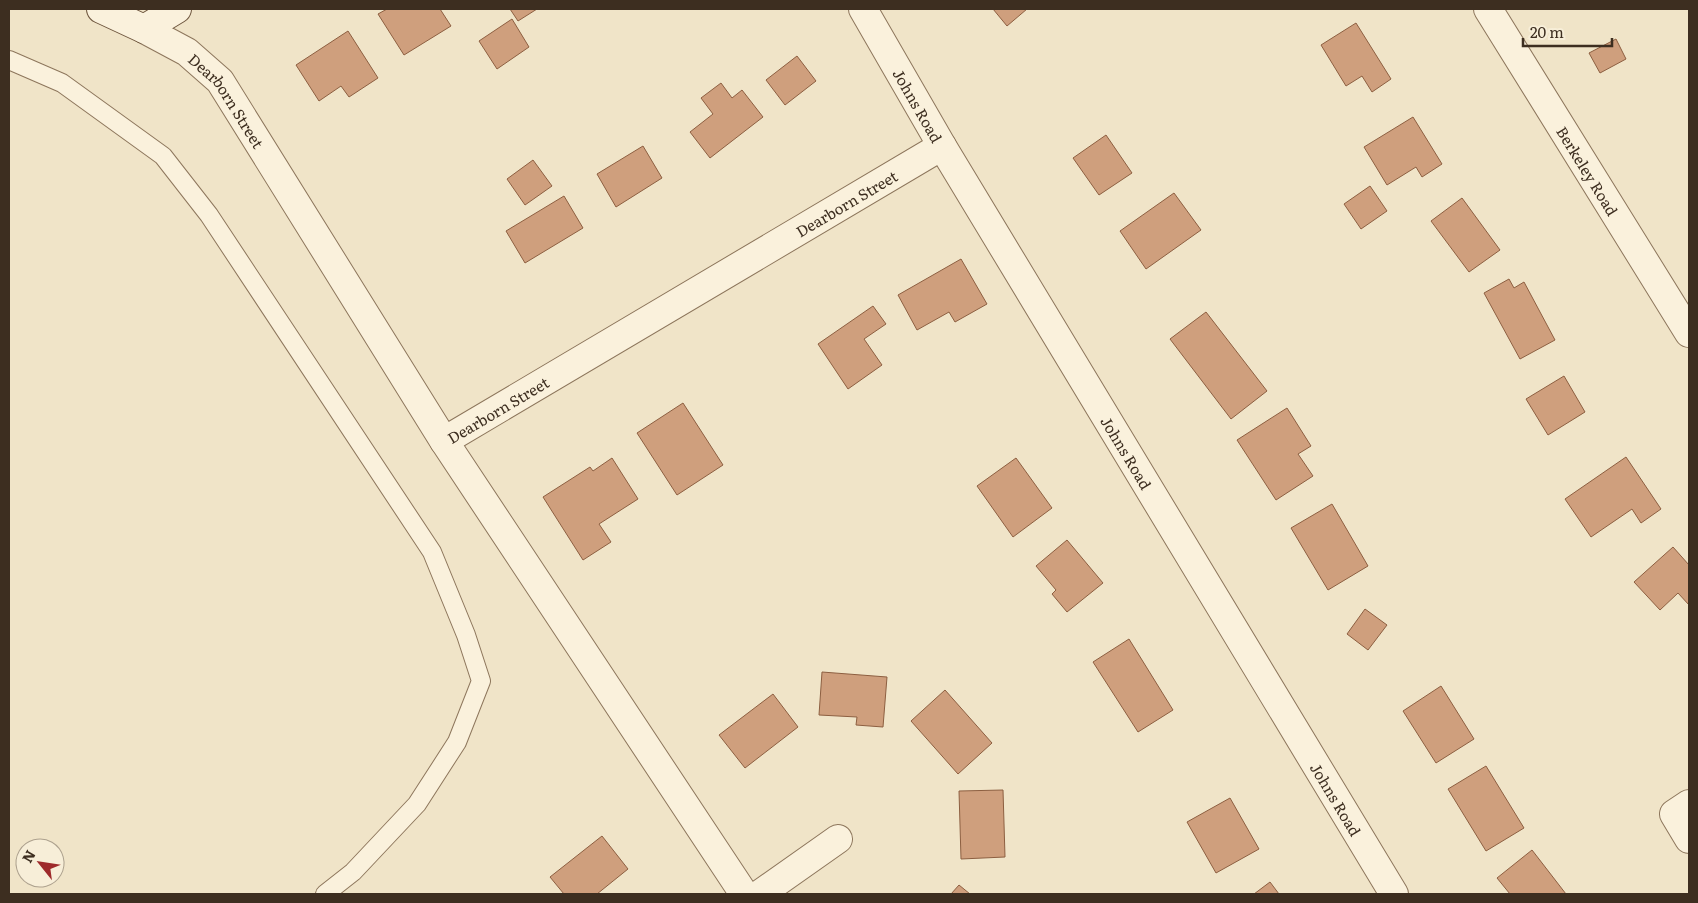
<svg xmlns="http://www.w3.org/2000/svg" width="1698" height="903" viewBox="0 0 1698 903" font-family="Literata,serif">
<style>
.building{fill:#cf9f7d;stroke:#8d5f41}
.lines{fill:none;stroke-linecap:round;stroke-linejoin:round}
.lane-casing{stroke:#8d765c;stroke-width:20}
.street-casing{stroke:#8d765c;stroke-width:30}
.secondary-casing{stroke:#6f573f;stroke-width:30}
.lane{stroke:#faf1dc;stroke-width:18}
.street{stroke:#faf1dc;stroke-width:28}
.secondary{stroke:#faf1dc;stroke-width:28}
.labels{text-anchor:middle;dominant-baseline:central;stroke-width:4;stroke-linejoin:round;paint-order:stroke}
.street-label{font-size:15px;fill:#3d2e20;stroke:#f7eed8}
</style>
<rect width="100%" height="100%" fill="#f0e4c8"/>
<g class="building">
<polygon points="387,9 440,9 451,26 404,55 378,14"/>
<polygon points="510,9 537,9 518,21"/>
<polygon points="993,9 1027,9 1007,26"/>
<polygon points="512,19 529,47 497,69 479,41"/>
<polygon points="1356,23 1391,79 1372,92 1362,76 1346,86 1321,45"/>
<polygon points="348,31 378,78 349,97 341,86 319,101 296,65"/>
<polygon points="1616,39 1626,59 1600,73 1589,53"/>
<polygon points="797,56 816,81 785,105 766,80"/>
<polygon points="721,83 732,98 742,90 763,117 710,158 690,132 713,114 701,98"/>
<polygon points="1413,117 1442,164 1422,177 1416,167 1387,185 1364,147"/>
<polygon points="1106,135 1132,173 1099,195 1073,158"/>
<polygon points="643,146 662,178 616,207 597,174"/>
<polygon points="533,160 552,186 525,205 507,179"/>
<polygon points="1370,186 1387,211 1361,229 1344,204"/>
<polygon points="1174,193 1201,230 1146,269 1120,231"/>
<polygon points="564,196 583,228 525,263 506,231"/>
<polygon points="1462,198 1500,250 1469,272 1431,221"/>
<polygon points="961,259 987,304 955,322 949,312 917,330 898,295"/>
<polygon points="1509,279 1514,288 1524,282 1555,340 1520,359 1484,293"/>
<polygon points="873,306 886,324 864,339 882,365 848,389 818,344"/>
<polygon points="1206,312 1267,391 1231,419 1170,339"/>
<polygon points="1564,376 1585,412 1548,435 1526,399"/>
<polygon points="683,403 723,465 677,495 637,433"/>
<polygon points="1287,408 1311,446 1298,454 1313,476 1276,500 1237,440"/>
<polygon points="1626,457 1661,509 1641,523 1632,509 1591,537 1565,499"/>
<polygon points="612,458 638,499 599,524 611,542 583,560 543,497 590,467 593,471"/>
<polygon points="1016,458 1052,508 1013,537 977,486"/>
<polygon points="1332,504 1368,566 1328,590 1291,528"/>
<polygon points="1067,540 1103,583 1067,612 1052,594 1056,590 1036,566"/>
<polygon points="1673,547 1689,565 1689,605 1678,593 1660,610 1634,582"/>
<polygon points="1365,609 1387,625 1368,650 1347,634"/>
<polygon points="1129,639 1173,710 1138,732 1093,662"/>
<polygon points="822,672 887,677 883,727 856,725 857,717 819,715"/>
<polygon points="1441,686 1474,739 1436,763 1403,711"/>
<polygon points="945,690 992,743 958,774 911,721"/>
<polygon points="773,694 798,727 745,768 719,735"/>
<polygon points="1486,766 1524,828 1486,851 1448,789"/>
<polygon points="1003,790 1005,857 961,859 959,791"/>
<polygon points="1230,798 1259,849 1216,873 1187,822"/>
<polygon points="602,836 628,869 597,894 564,894 550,877"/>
<polygon points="1532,850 1566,894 1510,894 1497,878"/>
<polygon points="1270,882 1279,894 1254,894"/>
<polygon points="959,885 970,894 951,894"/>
</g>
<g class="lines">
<g class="lane-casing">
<polyline id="lane" points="9,60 62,83 163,156 209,215 432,552 466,635 481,681 457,742 417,804 353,872 325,894"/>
</g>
<g class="street-casing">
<g id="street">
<path id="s1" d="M 863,9 L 942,146 L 1394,894"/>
<path id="s2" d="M 1488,9 L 1689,333"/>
<path id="s3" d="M 144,29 L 187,52 L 220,81 L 444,441 L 942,146"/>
<polyline points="444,441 744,894"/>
<polyline points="1689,804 1674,814 1689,839"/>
<polyline points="760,894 838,839"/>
</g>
</g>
<g class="secondary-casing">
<polyline id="secondary" points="101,9 144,29 177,9"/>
</g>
<use href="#lane" class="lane"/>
<use href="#street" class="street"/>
<use href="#secondary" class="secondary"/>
</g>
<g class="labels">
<g class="street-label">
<text stroke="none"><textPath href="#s3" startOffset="112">Dearborn Street</textPath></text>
<text stroke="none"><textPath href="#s1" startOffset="111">Johns Road</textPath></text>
<text stroke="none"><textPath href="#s2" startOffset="190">Berkeley Road</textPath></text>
<text stroke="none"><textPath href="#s3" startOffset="984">Dearborn Street</textPath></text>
<text stroke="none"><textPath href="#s3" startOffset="579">Dearborn Street</textPath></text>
<text stroke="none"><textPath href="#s1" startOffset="516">Johns Road</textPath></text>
<text stroke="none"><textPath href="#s1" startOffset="921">Johns Road</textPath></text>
</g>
</g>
<rect width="1698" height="903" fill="none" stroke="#3d2e20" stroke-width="20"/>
<g transform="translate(40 863) rotate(300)"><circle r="24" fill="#f7eed8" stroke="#ada18e"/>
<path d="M0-4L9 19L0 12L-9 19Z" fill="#9e2a2b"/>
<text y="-8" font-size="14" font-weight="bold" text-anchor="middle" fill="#3d2e20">N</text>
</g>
<path d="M1523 38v8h89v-8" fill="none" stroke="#3d2e20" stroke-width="2.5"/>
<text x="1530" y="38" font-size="15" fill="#3d2e20" stroke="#f7eed8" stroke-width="4" paint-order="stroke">20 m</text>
</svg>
